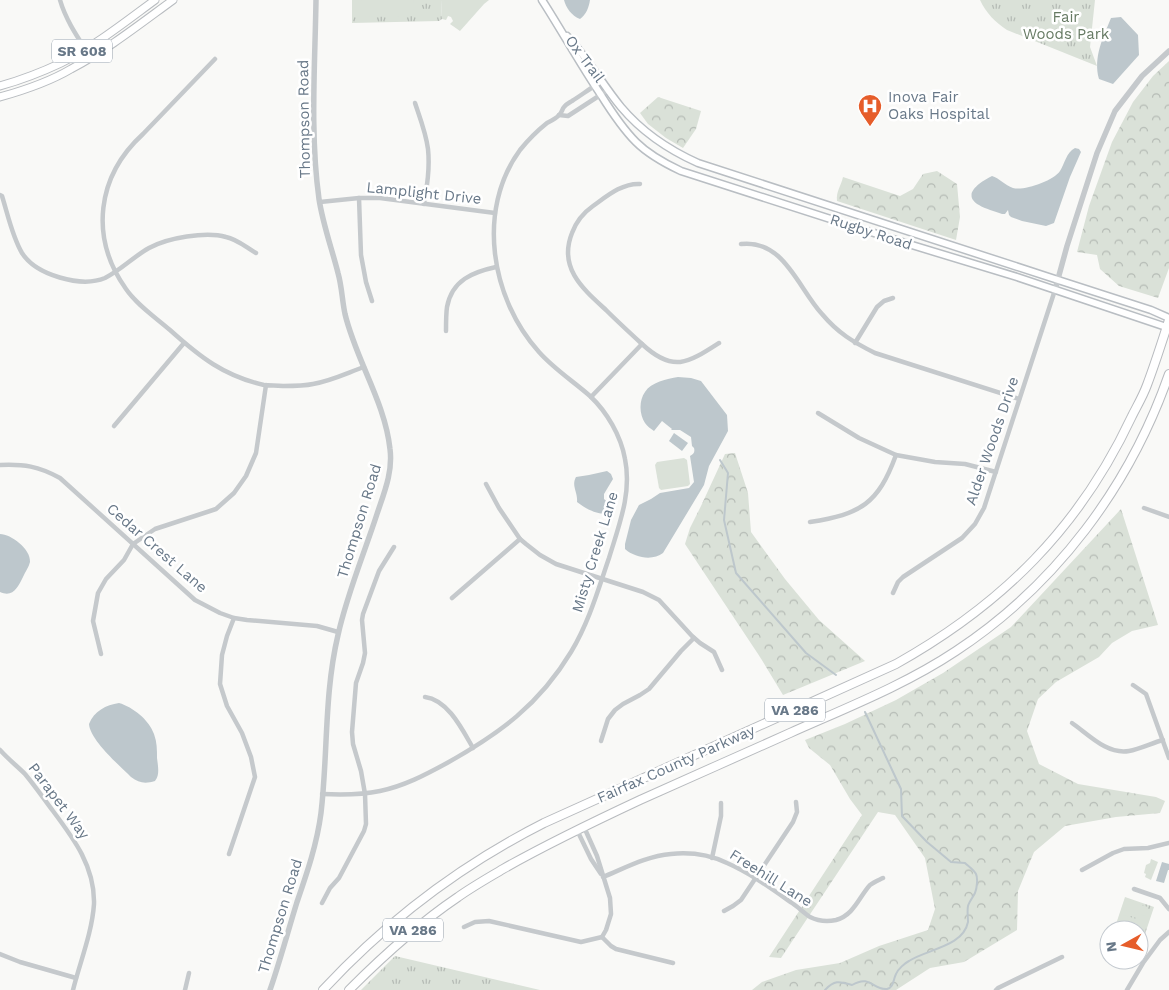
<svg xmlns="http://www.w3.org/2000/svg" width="1169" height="990" viewBox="0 0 1169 990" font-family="'Work Sans',sans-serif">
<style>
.grass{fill:url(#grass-tufts)}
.forest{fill:url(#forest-crowns)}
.pitch{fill:#dae1d8}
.water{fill:#bdc7cc}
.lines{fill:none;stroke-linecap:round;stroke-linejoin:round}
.stream{stroke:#bdc7cc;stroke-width:2}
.secondary-casing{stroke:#b9bec3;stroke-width:9}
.primary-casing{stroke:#b8bcc0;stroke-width:9}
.trunk-casing{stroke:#b8bbbf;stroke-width:10}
.minor{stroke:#c5c9cc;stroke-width:4.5}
.tertiary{stroke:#c5c9cc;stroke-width:5.5}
.secondary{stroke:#fff;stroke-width:6}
.primary{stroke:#fff;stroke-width:7}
.trunk{stroke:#fff;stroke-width:8}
.labels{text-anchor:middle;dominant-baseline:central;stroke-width:5;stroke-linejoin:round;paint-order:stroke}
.shield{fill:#fff;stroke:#95a0ac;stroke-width:1}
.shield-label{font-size:14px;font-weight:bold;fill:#687888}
.park-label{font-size:15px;fill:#667a63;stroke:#fff}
.street-label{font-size:15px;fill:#687888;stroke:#fff}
.poi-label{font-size:15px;fill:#687888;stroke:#fff;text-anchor:start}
</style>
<defs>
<pattern id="grass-tufts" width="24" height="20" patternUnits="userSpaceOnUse" patternTransform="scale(1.25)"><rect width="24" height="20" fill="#dae1d8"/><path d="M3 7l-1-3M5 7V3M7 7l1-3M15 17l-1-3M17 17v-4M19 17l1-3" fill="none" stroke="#b5bbb5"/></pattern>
<pattern id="forest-crowns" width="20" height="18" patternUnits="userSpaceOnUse" patternTransform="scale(1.25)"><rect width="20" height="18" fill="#dae1d8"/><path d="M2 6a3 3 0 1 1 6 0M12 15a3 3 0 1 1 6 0" fill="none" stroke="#b5bbb5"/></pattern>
</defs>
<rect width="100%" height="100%" fill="#f9f9f7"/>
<g class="grass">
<polygon points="352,0 441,0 442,19 439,21 352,23"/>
<path d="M 980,0 L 1095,0 L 1090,47 L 1097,66 L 1007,30 C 995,22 986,13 980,0 Z"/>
<polygon points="1151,859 1158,862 1151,880 1145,877 1146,874 1144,873 1146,865 1150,863"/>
<polygon points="1125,897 1154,907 1145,934 1139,932 1139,930 1133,930 1116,924"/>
<polygon points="395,956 540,990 361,990"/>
</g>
<g class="forest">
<polygon points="1169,61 1169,268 1158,298 1119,286 1100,269 1097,255 1077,252 1089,206 1112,142 1133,102 1153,76"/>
<polygon points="658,97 701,111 696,129 683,148 666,138 648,124 640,113"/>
<path d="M 937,171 L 957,184 L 960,217 L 956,240 L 837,201 C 836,191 841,186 843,177 L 900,196 L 913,189 L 923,174 Z"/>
<polygon points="735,453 748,493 751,532 785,579 819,620 865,661 783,695 760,657 685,544 690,528 701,506 725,454"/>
<polygon points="1121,509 1158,625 1132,631 1112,643 1099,657 1056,682 1038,699 1027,731 1039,764 1078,784 1156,797 1165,801 1160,813 1116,817 1065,826 1034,852 1018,891 1017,930 964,962 930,968 896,990 752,990 762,982 796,970 840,963 879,946 928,930 935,909 925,858 895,815 878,812 781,958 769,957 862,815 850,799 830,765 809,748 805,740 845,724 896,700 943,673 1011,627"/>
</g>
<g class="pitch">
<polygon points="362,0 413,0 414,14 411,16 368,17 361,12"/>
<polygon points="441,0 489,0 484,4 460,31 450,24 453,21 451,17 448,16 446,20 442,19"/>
<polygon points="684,458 687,460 690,484 688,486 661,490 659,488 655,465 657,462"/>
<polygon points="1129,901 1148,907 1145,916 1126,910"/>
<polygon points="1124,915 1143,921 1140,930 1121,924"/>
</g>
<g class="water">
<path d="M 564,0 L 590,0 C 589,7 586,15 580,19 C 572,16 566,8 564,0 Z"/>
<path d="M 1121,17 L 1138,35 L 1139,55 L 1113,84 L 1099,79 C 1093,57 1103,38 1111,18 Z"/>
<path d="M 1075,148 L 1079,149 L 1081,152 L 1070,177 L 1054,223 L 1046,226 L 1022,221 L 1011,217 L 1009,215 L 1008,210 L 1005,214 L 1002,214 C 995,211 985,209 979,205 C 960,194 982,181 992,176 C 999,178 1005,185 1013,188 C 1024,191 1053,181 1060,171 C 1065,163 1066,153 1075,148 Z"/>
<path d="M 678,377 L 691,378 L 701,381 L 727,415 L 728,431 L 709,466 L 704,485 L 663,553 C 653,561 635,558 625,549 L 625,544 L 631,520 L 639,505 L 651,499 L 660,493 L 689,488 L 694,482 L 690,456 C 694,454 695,452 694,448 L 692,446 L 691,437 L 680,430 L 671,430 L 672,429 L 662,421 L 654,431 C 651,429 647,426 645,423 C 639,414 639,400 645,392 C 651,382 667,379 678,377 Z"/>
<polygon points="674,433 688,443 682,451 669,441"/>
<path d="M 607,471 L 611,474 L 613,479 L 604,494 L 604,499 L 612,506 L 610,515 C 595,513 589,511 577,502 C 578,492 571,486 576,477 L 589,475 Z"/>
<path d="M 0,534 C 11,534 31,549 30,562 C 29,567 25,572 23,577 C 18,587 13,598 0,592 Z"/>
<path d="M 119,703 C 133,707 149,720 154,734 C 157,742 157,750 157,758 C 158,766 160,775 155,781 C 145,784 139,783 131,777 C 119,765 90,740 89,724 C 94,711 106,705 119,703 Z"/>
<polygon points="1162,862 1169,864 1169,870 1168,870 1164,883 1156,881"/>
</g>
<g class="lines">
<g class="stream">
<polyline points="720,460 728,473 724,520 736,573 806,653 836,675"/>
<path d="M 825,990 C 834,980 839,981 852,985 C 871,974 872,990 887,989 C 894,987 893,980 896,974 C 898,969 905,963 909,961 C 927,949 963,947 968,922 C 968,917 967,911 968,906 C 969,902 973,897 975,893 C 977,888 978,878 976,874 C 974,870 968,866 965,863 L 951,862 L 927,842 L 902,816 L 901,789 L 865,712"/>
</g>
<g class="secondary-casing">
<g id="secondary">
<path d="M 542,0 C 562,31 580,64 601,95 C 611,111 622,128 636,142 C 649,155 664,163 681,171 L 902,242 L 1017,277 L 1169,328"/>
<path d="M 567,36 C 588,58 602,84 621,107 C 642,132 669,150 698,163 L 1058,280 L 1151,310 L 1169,318"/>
</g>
</g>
<g class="primary-casing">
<g id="primary">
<path d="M 0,86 C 21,80 42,72 61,63 C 95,46 125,22 155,0"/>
<path d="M 0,97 C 25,90 49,82 71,69 C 107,50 140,24 173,0"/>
</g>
</g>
<g class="trunk-casing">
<g id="trunk">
<path d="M 323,990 C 387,921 459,866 544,823 L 896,664 C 1003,604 1080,527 1132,416 C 1137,406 1143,396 1147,385 C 1155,364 1162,342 1169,320"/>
<path d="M 349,990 C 383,956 418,924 458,897 C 472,887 488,878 503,869 C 547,844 593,822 640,800 C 690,778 740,755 790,733 C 846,708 905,685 956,651 C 1056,585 1130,486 1169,374"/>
</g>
</g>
<g class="minor">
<path d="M 60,0 C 66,21 79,39 91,58"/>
<path d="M 215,59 L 143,134 C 97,176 89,237 126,289 C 137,305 155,317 170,330 C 200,357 224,376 264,385 C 270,386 277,385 283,386 C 293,386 304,386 313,384 C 331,381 347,373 364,367"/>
<path d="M 415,103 C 420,118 426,133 428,149 C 430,168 427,186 424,204"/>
<polyline points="559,115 568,116 608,90"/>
<path d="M 640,184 C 622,183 607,196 593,206 C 583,213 576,222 572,233 C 558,268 583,289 606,310 C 618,322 630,333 642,344 C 673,373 688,363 719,343"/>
<path d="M 0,195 L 2,196 C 8,215 12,236 22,253 C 36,275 81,288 105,278 C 121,270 133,257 149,248 C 167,238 206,231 226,237 C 237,239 247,248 256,253"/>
<polyline points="359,198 361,255 366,282 372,301"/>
<polyline points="320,202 359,198 380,198 495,213"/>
<path d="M 741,244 C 784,239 798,288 822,314 C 838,333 853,342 875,353 L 1019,399"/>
<path d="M 446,331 C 446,323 446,314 447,307 C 452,280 473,272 496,267"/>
<polyline points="855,343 877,307 884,301 893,298"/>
<polyline points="591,397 642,344"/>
<polyline points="818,413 859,438 896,455 935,462 965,464 996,472"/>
<polyline points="114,426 184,343"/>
<path d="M 0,465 C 24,464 38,466 60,478 L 195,600 L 220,613 L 234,618 L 247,620 L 317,626 L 338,632"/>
<polyline points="486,484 499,508 520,539 526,544 540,555 556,564 643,592 659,600 692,636 700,643 714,652 722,670"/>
<polyline points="1144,508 1169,517"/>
<path d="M 810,522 C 861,514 878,504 896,455"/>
<polyline points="893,593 898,582 903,577 962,538 975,524 984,508 1055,290"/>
<polyline points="452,598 520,539"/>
<polyline points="101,654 93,621 98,593 106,579 124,560 133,544 155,529 216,509 234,493 246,476 256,453 266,385"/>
<polyline points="1133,685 1146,694 1169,758"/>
<path d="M 425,697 C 448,700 462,729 473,748"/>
<path d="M 1072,723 C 1088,734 1107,755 1129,751 C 1140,749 1152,743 1163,740"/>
<polyline points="601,741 608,719 615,710 623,704 640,695 649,689 681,651 694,638"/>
<path d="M 0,750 C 8,759 17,766 25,774 C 35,786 44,799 53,811 C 74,839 95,867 94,904 C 92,933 80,962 73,990"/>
<path d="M 322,794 C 342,795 361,795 380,791 C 404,786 425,775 447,763 C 500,733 539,705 571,652 C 589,622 598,590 609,558 C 619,525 632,493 625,459 C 621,436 607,412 590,396 C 573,381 554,369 539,352 C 491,299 476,210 520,150 C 528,140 537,131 547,123 C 551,121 557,118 559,115 C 562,113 562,109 564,107 C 566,104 569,103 572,101 C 580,96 588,90 596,85"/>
<polyline points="584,827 597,856 610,898 611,914 606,930 602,937"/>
<polyline points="577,830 591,859 601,874"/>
<polyline points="229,854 255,777 251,757 242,733 227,706 220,684 222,655 227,636 234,618"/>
<polyline points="712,858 721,816 721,803"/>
<polyline points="1082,870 1113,853 1124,849 1148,848 1169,843"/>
<path d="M 603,877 C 625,868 647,856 671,854 C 690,852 710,855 727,863 C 750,873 772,889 792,903 C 798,907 804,913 810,917 C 818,921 827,922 836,920 C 854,915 859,897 870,885 C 874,882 879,880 883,878"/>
<polyline points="1134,889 1160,898 1169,909"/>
<polyline points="322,903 330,888 339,878 364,831 366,824 365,794 361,771 353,744 352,732 356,683 363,663 365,653 362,620 363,614 379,571 394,547"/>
<polyline points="724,911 733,906 741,900 793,822 797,812 796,802"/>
<polyline points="464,927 475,922 489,921 581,942 602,937 611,946 616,949 673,963"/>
<polyline points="0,954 20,962 76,978"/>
<polyline points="185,990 189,973"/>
<polyline points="996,990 998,988 1062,957"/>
<polyline points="1127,990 1143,963 1160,940 1169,932"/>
</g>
<g class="tertiary">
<polyline points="1055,290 1067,246 1097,153 1115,111 1142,76 1169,51"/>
<path d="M 270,990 C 280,961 288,931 297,902 C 307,873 317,844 321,813 C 328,754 324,694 338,635 C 347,594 364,554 377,514 C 384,493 393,472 390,449 C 385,402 356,360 345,314 C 342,300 342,287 338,273 C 332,249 323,225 319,199 C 310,134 315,66 316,0"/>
</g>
<use href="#secondary" class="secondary"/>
<use href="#primary" class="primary"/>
<use href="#trunk" class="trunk"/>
</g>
<defs>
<g id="hospital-pin" transform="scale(1.25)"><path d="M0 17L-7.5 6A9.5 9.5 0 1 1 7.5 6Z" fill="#e65d2a" stroke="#fff"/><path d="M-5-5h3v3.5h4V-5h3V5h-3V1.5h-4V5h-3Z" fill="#fff"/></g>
</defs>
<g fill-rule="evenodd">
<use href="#hospital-pin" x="870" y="106"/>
</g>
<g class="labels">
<g class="shield">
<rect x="52" y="39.5" width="60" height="23" rx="4"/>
<rect x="765" y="698.5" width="60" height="23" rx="4"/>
<rect x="383" y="918.5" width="60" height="23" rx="4"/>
</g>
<g class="shield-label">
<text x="82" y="51">SR 608</text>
<text x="795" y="710">VA 286</text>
<text x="413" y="930">VA 286</text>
</g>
<g class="park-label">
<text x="1066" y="17">Fair<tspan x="1066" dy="17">Woods Park</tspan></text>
</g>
<g class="street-label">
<text transform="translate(585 59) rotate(53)">Ox Trail</text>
<text transform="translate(304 119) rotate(-91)">Thompson Road</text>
<text transform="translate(424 193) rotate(6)">Lamplight Drive</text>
<text transform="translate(871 232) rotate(18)">Rugby Road</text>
<text transform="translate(992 441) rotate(-71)">Alder Woods Drive</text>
<text transform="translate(359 521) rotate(-73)">Thompson Road</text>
<text transform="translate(157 548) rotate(41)">Cedar Crest Lane</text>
<text transform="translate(595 552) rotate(-73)">Misty Creek Lane</text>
<text transform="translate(676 764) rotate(-24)">Fairfax County Parkway</text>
<text transform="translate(59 801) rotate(53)">Parapet Way</text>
<text transform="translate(771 878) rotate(32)">Freehill Lane</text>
<text transform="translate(280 916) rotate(-73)">Thompson Road</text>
</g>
<g class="poi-label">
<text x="888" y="97">Inova Fair<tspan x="888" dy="17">Oaks Hospital</tspan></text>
</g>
</g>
<g transform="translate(1124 945) rotate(262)"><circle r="24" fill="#ffffff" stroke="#c3c9cf"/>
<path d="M0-4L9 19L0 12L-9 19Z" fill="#e65d2a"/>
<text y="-8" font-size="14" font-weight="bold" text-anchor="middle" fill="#687888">N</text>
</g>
</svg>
